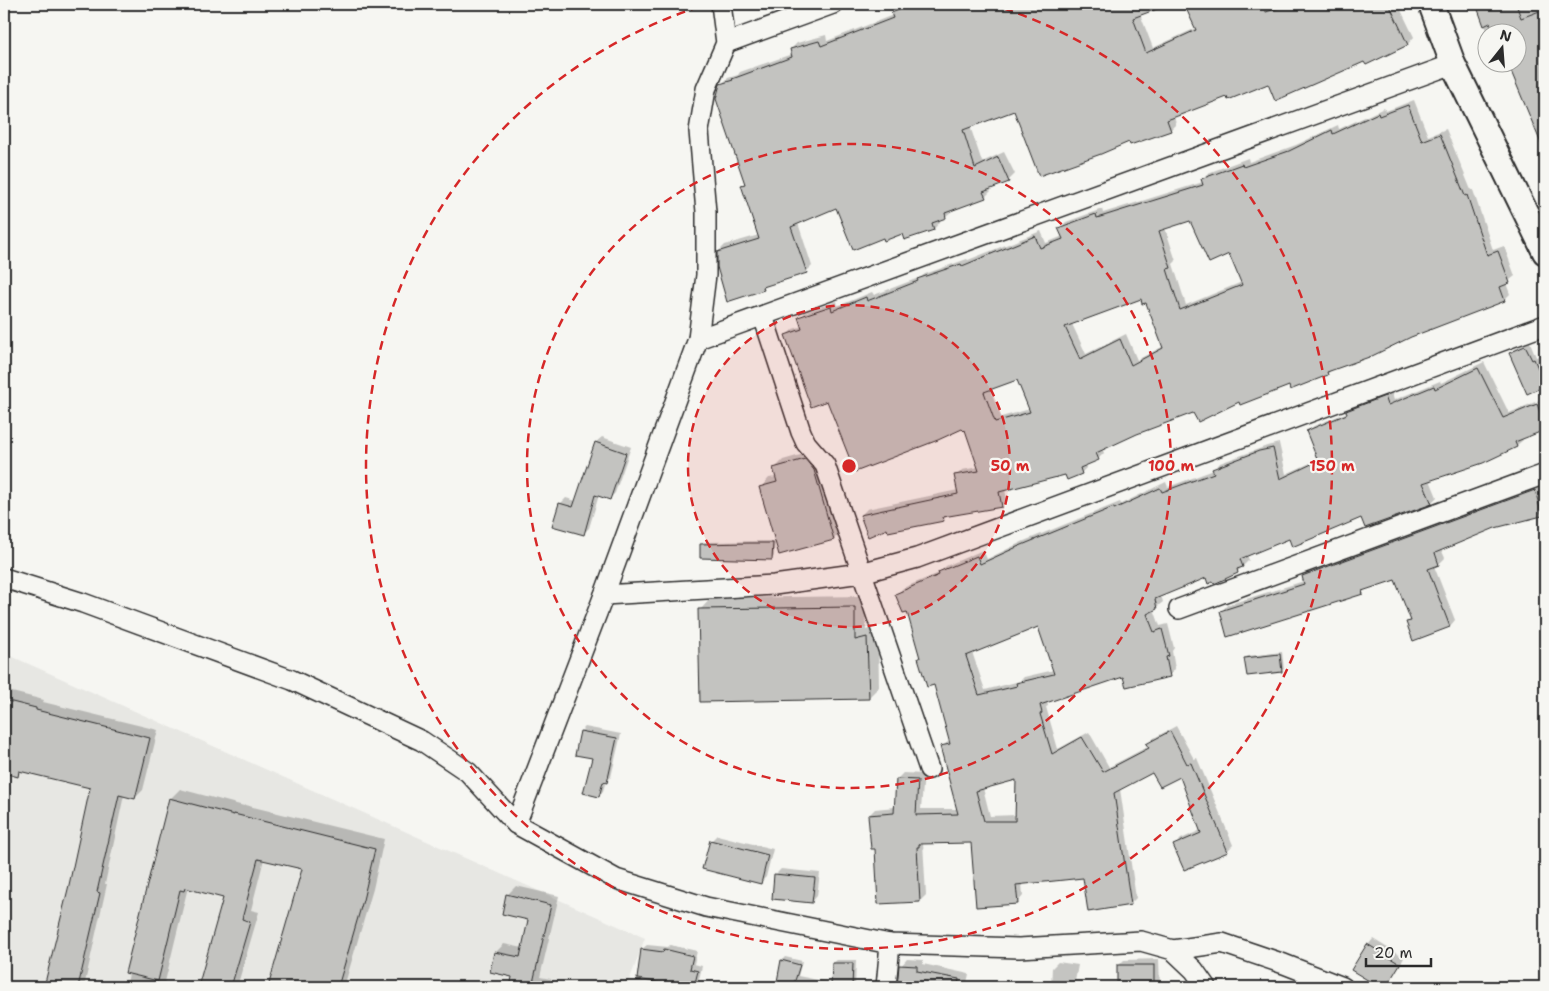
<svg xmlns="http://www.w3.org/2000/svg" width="1549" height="991" viewBox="0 0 1549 991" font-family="'Shantell Sans',sans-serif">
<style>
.built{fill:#e7e7e3}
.shadow{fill:#0003;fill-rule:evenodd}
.building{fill:#c3c3c0;stroke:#2b2b2b;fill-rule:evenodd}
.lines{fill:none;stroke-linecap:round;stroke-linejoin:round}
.minor-casing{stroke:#2b2b2b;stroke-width:22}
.tertiary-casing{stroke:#2b2b2b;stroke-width:28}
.minor{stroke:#f6f6f2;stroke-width:19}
.tertiary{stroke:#f6f6f2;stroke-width:24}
.ring{fill:none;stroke:#d62828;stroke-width:2.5;stroke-dasharray:9 6}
.centre{fill:#d62828;stroke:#f6f6f2;stroke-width:2.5}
.ring-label{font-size:15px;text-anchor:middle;font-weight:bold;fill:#d62828;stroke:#f6f6f2;stroke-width:4.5;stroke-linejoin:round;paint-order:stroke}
</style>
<rect width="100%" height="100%" fill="#f6f6f2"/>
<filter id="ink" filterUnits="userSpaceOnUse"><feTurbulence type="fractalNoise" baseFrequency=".02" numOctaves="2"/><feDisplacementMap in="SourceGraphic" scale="10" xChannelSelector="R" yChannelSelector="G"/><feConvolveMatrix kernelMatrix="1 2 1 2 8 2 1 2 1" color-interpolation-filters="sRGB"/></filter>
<g filter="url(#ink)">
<polygon class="built" points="4,653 645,938 627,987 4,987"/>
<g class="shadow">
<polygon points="907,4 1167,4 1140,14 1153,48 1196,28 1185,4 1272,4 1273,7 1282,4 1398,4 1414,37 1408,44 1366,63 1365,60 1268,83 1228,95 1174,116 1176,124 1170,130 1129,141 1015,110 970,126 982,162 1004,152 1015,174 1009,180 990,188 991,191 985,197 951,209 952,211 945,217 939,219 940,222 934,229 904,239 902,232 837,206 798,223 812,266 806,272 767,285 763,289 718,252 725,245 759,235 743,186 746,182 721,85 728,78 738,75 740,72 792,54 791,49 797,43 826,35 827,41 893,15 892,13 899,7"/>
<polygon points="1477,4 1545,4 1545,174 1538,158 1544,152 1539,140 1541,139 1516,62 1516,32 1487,32"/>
<polygon points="1499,62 1508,62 1500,66"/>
<path d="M 1414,100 L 1428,136 L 1446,129 L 1471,190 L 1473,190 L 1493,250 L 1504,246 L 1515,276 L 1506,283 L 1510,294 L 1504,300 L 1410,336 L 1333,369 L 1327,374 L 1240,400 L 1194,412 L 1137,433 L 1102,448 L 1104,453 L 1098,459 L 1086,464 L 1087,467 L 1081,473 L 1066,473 L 1005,489 L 1007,500 L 1001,506 L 948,515 L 943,520 L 888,528 L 861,515 L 867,509 L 958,490 L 956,476 L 962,470 L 979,467 L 966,429 L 963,427 L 828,400 L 787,335 L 793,329 L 803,326 L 800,318 L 806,312 L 837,301 L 838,306 L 872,292 L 874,295 L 921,277 L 925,274 L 967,259 L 968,260 L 1041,231 L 1046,243 L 1063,236 L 1060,228 L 1066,222 L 1102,209 L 1103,213 L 1203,182 L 1202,179 L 1208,173 L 1248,158 L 1249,162 L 1296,145 L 1338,125 L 1339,129 L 1384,108 L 1386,111 ZM 1191,219 L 1230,252 L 1242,282 L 1186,305 L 1173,264 L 1176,261 L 1165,228 ZM 1142,297 L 1147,301 L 1164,346 L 1137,360 L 1126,334 L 1086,354 L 1072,324 ZM 1017,379 L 1030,409 L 1001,417 L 990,388 Z"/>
<polygon points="1530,342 1536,357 1539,356 1545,371 1545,384 1527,392 1511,353 1515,349"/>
<path d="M 1484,362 L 1509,413 L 1535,402 L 1545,429 L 1522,438 L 1523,440 L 1516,446 L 1430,480 L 1437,497 L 1431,503 L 1362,516 L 1290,537 L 1247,555 L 1249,560 L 1237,572 L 1206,577 L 1161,595 L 1163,602 L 1154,609 L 1160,626 L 1168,624 L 1174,648 L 1172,651 L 1175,669 L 1169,676 L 1123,675 L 1047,701 L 1048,706 L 1046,707 L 1058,749 L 1089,732 L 1109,767 L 1149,746 L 1148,744 L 1154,738 L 1176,726 L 1194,759 L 1197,758 L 1233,845 L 1227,851 L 1175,845 L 1181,839 L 1201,830 L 1181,775 L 1153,772 L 1120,789 L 1136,898 L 1130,904 L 1084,877 L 1022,883 L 1023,896 L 1017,903 L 973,842 L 923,843 L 926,895 L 920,901 L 876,848 L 869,815 L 875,809 L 895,807 L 897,779 L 903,773 L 924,774 L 921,809 L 957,809 L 942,747 L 950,740 L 935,683 L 921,657 L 908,610 L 897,595 L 903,588 L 939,573 L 946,566 L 983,550 L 987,559 L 1024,541 L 1120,502 L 1121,504 L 1166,482 L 1168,487 L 1214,470 L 1220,463 L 1267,446 L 1279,443 L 1286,474 L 1319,459 L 1307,432 L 1314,426 L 1348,412 L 1354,405 L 1391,391 L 1394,400 L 1440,381 L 1441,383 ZM 1038,626 L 1054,670 L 1024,677 L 1020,681 L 985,690 L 972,652 ZM 1017,778 L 1016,815 L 990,816 L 983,788 Z"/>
<polygon points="1543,399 1545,404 1545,422 1537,401"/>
<polygon points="602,437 631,447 615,493 610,498 599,495 589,528 583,534 560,504 566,498 576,501 596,442"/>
<polygon points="814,451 842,530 834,539 761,487 769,478 776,477 774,469 783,460"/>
<polygon points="1545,483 1545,514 1495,527 1441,549 1445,558 1439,564 1434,566 1455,620 1450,626 1430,634 1407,623 1411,619 1396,578 1367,588 1362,593 1222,611 1227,605 1304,581 1303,576 1309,570"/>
<polygon points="775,541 774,556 772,559 701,544 704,542"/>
<polygon points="865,596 866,630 878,626 879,687 868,698 700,610 711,598"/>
<polygon points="1282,652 1284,669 1281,671 1245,658 1248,656"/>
<polygon points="4,690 44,700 43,702 158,730 143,790 135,798 124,795 105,884 107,884 84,987 45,987 70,886 92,787 22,771 17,776 4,772"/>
<polygon points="585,727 621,734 611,777 606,781 603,791 599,796 594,757 581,731"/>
<polygon points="180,789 244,806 245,805 384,839 373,889 344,987 270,987 303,868 264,859 251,910 259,912 237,987 199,987 225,897 188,887 164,986 170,987 126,987 170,799"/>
<polygon points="717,835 773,849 766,877 761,882 711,841"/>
<polygon points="781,869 820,873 817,896 812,902 776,874"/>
<polygon points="516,886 559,896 540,977 551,979 549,987 511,987 513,976 496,952 504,944 523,948 530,919 507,895"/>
<polygon points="1373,939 1404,958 1389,983 1385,987 1382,987 1353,970 1368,945"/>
<polygon points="647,945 668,947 670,945 697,951 694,964 702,966 698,984 694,987 658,987 660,981 642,949"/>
<polygon points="785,957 802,961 798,976 833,983 833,963 837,960 856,960 855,987 776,987 782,960"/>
<polygon points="907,959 923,960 923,964 969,974 966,987 898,987 901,966"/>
<polygon points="1159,959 1160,987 1118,987 1118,966 1124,960"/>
<polygon points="1058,962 1078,965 1074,987 1051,987 1052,968"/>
</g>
<g class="building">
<polygon points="915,4 1165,4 1165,6 1133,18 1146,53 1196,30 1184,4 1263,4 1266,12 1291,4 1389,4 1408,45 1366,65 1364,62 1275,101 1268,84 1228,100 1227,97 1167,120 1171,131 1130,145 1129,142 1101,154 1039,176 1014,111 963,130 975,168 998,157 1009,182 983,192 986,198 945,213 946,218 932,223 934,230 904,240 902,234 884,241 883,238 853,250 836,208 791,227 807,273 763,287 764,290 727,302 717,267 717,252 759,239 741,185 745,184 716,99 720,84 733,80 732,79 792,57 790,49 819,41 821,46 893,18 891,13"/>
<polygon points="1476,4 1516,4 1521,18 1545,9 1545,153 1508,64 1506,64 1506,62 1516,62 1516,32 1494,32 1490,23 1484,26"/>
<path d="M 1408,105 L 1422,141 L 1440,134 L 1465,196 L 1467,195 L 1487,255 L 1498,251 L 1510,283 L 1500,287 L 1505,301 L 1411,337 L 1372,356 L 1327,372 L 1328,375 L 1290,390 L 1289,386 L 1240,405 L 1239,402 L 1198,422 L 1193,413 L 1137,434 L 1096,453 L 1099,460 L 1080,468 L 1082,474 L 1067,480 L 1065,475 L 999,492 L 1002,507 L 943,517 L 944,521 L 888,532 L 887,529 L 868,537 L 860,515 L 958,494 L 954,475 L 979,471 L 965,430 L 964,431 L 962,429 L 938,440 L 855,472 L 827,401 L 811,407 L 785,335 L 802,329 L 798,317 L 831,306 L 832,311 L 866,297 L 867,301 L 918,281 L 917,279 L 961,264 L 962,266 L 1035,236 L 1040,248 L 1063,239 L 1058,228 L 1096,214 L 1097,218 L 1203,185 L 1201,179 L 1242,164 L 1243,167 L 1289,151 L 1332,130 L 1333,134 L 1378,113 L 1379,116 ZM 1190,221 L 1209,263 L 1229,254 L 1242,285 L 1180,310 L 1167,269 L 1171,268 L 1159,231 ZM 1141,299 L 1142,304 L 1146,303 L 1163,348 L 1131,365 L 1120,339 L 1080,359 L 1065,327 ZM 1017,380 L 1030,412 L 995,422 L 984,392 Z"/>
<polygon points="1525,346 1532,360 1534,359 1545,384 1545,386 1527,394 1509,353"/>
<path d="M 1478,368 L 1503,418 L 1537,404 L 1545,425 L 1545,430 L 1515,442 L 1517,447 L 1483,463 L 1423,483 L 1432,504 L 1365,528 L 1361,518 L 1292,547 L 1289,539 L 1240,559 L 1243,567 L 1237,569 L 1238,573 L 1214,584 L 1213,582 L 1208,584 L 1206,578 L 1155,599 L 1157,609 L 1147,614 L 1154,632 L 1162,629 L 1169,656 L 1166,657 L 1170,677 L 1126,687 L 1123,677 L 1040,705 L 1042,713 L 1040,714 L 1052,754 L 1082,737 L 1103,772 L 1149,748 L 1146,744 L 1170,731 L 1187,764 L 1191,763 L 1228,852 L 1184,870 L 1173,845 L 1201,833 L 1180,777 L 1160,787 L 1152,773 L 1114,793 L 1131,905 L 1088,912 L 1083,878 L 1016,885 L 1018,904 L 976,907 L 971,843 L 919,844 L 919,847 L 917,847 L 920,902 L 878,904 L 875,849 L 871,849 L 868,815 L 894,813 L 896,779 L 918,780 L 916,815 L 958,814 L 940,746 L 950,744 L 934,685 L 927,687 L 918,658 L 920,658 L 907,612 L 903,613 L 895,594 L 939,575 L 938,572 L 977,556 L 980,564 L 1017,547 L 1114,507 L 1114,509 L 1160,488 L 1162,492 L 1214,473 L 1212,469 L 1259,451 L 1273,448 L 1280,479 L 1318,461 L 1306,431 L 1347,414 L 1346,411 L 1385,396 L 1388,405 L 1434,386 L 1435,389 ZM 1038,627 L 1054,674 L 1016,683 L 1017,686 L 979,695 L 966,656 ZM 1016,780 L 1015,821 L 984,821 L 976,791 Z"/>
<polygon points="595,442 626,453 610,500 595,495 584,535 552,526 559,503 573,507"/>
<polygon points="805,459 814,470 834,540 779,555 759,487 777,482 773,468"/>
<polygon points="1535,490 1542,516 1495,528 1435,553 1439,565 1428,569 1450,627 1413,641 1406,622 1411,621 1395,580 1362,591 1363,594 1227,637 1220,611 1304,584 1302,576"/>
<polygon points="749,543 773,543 772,560 700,558 700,544"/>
<polygon points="855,607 855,640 867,637 869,699 700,702 698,609"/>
<polygon points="1280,654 1282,672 1247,676 1244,658"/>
<polygon points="4,700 36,708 36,710 150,738 135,799 119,795 97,892 100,893 78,987 44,987 69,885 90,788 19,771 18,777 4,773"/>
<polygon points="580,731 617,738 607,783 603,782 599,797 583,793 592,758 575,755"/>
<polygon points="169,798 234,815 234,814 375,849 363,900 338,987 268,987 302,869 258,859 242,919 250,922 231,987 198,987 223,898 185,888 184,891 180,890 158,981 125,973"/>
<polygon points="710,840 768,855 761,884 702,869"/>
<polygon points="774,874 815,878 812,903 772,899"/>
<polygon points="506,894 551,905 532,987 510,987 512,977 490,972 494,952 520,957 528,920 502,914"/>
<polygon points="1367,944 1400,964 1386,987 1379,987 1351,970"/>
<polygon points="641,949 663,952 664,949 693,956 690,969 698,971 694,987 661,987 662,983 637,979"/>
<polygon points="781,960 800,965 793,987 776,987"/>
<polygon points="832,963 853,963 852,987 831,986"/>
<polygon points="899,965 917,966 917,971 959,979 958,987 897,987"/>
<rect x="1117" y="965" width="37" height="22"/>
</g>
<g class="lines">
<g class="minor-casing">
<g id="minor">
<polyline points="726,43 833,4"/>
<polyline points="763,316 801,432 806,443 825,465 929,769"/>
<polyline points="698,339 1453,64"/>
<polyline points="4,578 83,603 292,680 422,741 468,772 516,824 616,879 706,907 890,944 1019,948 1141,941 1173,950 1194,970 1206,987"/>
<polyline points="604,595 774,585 861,573 917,558 1545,325"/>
<polyline points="1179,609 1545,474"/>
<polyline points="516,824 604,595 698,339 706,275 706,212 699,131 706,89 726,43 721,4"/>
<polyline points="1173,950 1222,943 1284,964 1343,987"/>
<polyline points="886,987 890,944"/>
</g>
</g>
<g class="tertiary-casing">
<polyline id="tertiary" points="1431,4 1453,64 1545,252"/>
</g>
<use href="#minor" class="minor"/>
<use href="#tertiary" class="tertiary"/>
</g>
</g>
<circle cx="849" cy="466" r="161" fill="#d62828" fill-opacity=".12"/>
<g class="ring">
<circle cx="849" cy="466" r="161"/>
<circle cx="849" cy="466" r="322"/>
<path d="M990 4A483 483 0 1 1 708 4"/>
</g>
<circle cx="849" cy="466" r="8" class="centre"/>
<g class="ring-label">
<text x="1010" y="471">50 m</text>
<text x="1171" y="471">100 m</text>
<text x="1332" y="471">150 m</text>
</g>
<rect width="1549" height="991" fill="none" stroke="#f6f6f2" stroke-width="20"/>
<rect x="10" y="10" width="1529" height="971" fill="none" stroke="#2b2b2b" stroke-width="2" filter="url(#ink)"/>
<g transform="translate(1502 48) rotate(17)"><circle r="24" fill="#f6f6f2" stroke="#a5a5a2"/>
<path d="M0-4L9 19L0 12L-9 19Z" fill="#2b2b2b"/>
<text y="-8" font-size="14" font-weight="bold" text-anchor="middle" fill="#2b2b2b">N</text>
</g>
<path d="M1366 958v8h65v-8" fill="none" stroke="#2b2b2b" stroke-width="2.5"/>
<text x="1374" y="958" font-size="15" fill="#2b2b2b" stroke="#f6f6f2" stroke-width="4" paint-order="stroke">20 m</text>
</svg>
